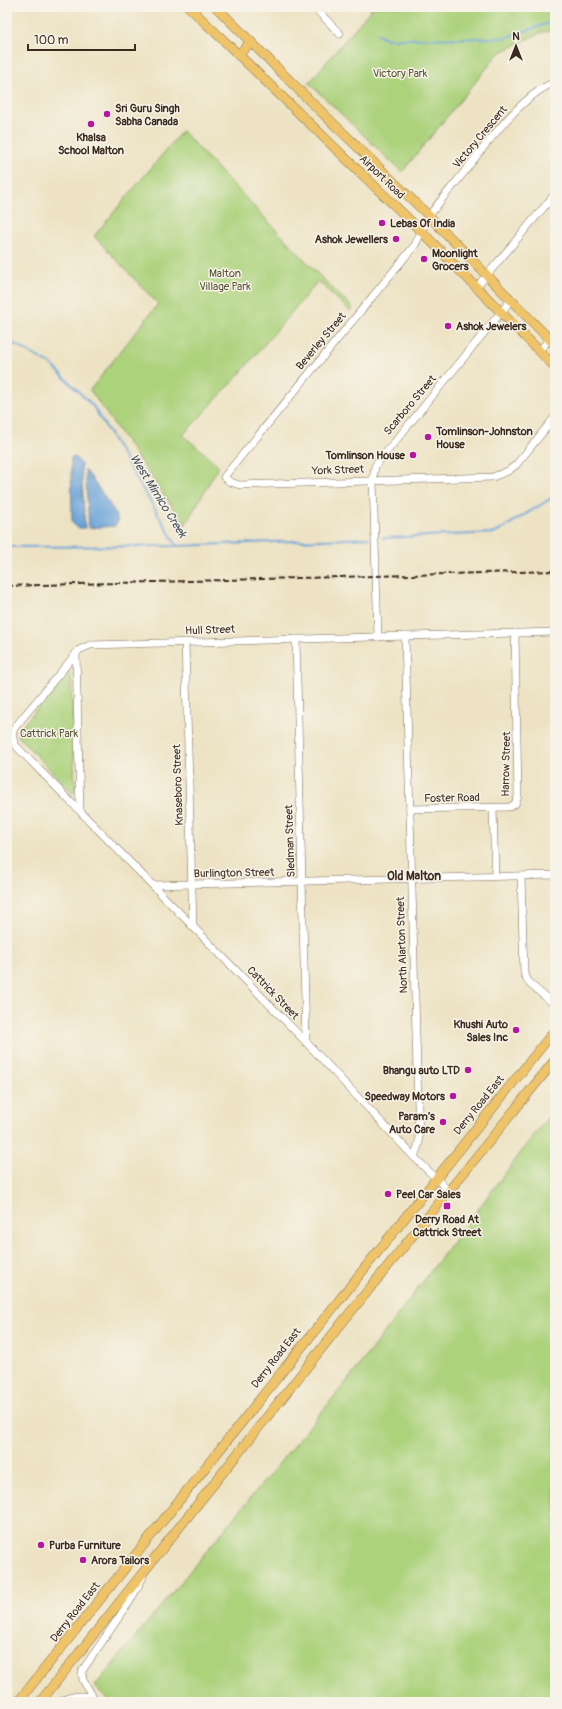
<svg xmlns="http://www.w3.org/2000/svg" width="562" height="1709" viewBox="0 0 562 1709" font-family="Pangolin,sans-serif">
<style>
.green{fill:#acd27c;stroke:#747e4d}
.water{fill:#69a2d8;stroke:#52667b}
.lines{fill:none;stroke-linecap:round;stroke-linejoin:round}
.stream{stroke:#69a2d8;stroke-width:2}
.minor-casing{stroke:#796b58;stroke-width:8}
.major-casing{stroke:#796b58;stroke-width:10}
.minor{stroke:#fff;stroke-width:7}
.major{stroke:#efc469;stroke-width:9}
.rail{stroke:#3b2a1e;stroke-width:2;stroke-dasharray:6 3;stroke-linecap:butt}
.poi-dot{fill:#b5179e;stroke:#f7f3e8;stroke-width:1.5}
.labels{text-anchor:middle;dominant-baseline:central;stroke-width:3;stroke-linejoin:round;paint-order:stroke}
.park-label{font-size:11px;fill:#575436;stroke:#f7f3e8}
.poi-label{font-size:11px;font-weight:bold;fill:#3b2a1e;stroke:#f7f3e8;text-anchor:start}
.street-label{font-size:11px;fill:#3b2a1e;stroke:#f7f3e8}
.water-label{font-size:12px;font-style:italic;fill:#4b545f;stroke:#f7f3e8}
.neighbourhood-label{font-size:12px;font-weight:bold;fill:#3b2a1e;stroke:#f7f3e8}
</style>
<rect width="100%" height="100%" fill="#f7f3e8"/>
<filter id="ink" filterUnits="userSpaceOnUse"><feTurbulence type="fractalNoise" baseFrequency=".025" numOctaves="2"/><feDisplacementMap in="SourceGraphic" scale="8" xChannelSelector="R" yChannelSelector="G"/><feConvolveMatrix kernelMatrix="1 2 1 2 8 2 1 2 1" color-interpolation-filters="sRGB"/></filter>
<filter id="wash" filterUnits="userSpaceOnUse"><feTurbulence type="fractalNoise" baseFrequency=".012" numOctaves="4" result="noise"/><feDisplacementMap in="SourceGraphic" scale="16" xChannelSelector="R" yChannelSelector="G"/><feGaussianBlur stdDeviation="0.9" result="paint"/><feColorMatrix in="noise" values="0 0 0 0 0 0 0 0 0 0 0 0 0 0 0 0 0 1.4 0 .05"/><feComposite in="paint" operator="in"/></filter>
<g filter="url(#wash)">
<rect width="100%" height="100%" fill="#ede3c4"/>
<g class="green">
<polygon points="373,7 555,7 555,31 542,32 499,53 402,172 309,83"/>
<polygon points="182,131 321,277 353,308 350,311 318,281 237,377 183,435 219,466 185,525 90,390 158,304 94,236"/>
<polygon points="67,672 71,674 75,791 73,794 18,736 19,730"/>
<polygon points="548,1117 555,1124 555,1702 110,1702 95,1686 352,1375"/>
</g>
<g class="water">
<polygon points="71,457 75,457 81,464 85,528 78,528 72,523"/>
<polygon points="85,469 115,512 118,522 115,526 89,528"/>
</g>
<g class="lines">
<g class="stream">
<polyline points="377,34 388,39 504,38 555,21"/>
<polyline points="7,340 52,365 93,406 177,546"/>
<polyline points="383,538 495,533 555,496"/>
<polyline points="7,547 177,546 369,538"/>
</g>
</g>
</g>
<g filter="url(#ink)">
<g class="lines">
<g class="minor-casing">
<g id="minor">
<polyline points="314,7 340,34"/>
<path d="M 555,82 C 520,96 485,146 461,176 C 451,189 439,201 430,215 C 424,224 420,235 415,245 L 224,477 L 230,482 L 240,485 L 493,477 L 508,471 L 516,465 L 555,417"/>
<polyline points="476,288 555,194"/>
<polyline points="539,351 555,333"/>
<polyline points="405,636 419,1143 414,1157"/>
<polyline points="378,637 373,480 375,466 511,300"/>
<polyline points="296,639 306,1042"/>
<polyline points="185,642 193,927"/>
<polyline points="76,653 80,810"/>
<polyline points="493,808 495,876"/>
<polyline points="410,809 510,807 515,804 518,796 515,633"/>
<polyline points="521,876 524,974 530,984 555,1005"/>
<polyline points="153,885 555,875"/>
<path d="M 449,1191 L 414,1157 L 306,1042 L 16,746 C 12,739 11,733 15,727 L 79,650 L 90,645 L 555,632"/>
<polyline points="94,1699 83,1680 82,1671 130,1601 143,1577"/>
<path d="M 60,1702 C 70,1695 85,1694 96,1700"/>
</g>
</g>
<g class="major-casing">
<g id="major">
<polyline points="189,7 422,232 555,367"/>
<polyline points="216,7 309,100 429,216 555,345"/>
<polyline points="238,55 251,42"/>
<polyline points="18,1702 555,1030"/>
<polyline points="40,1702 345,1319 555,1060"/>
</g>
</g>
<use href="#minor" class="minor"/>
<use href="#major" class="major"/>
<polyline class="rail" points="7,586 555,571"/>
</g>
</g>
<g class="poi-dot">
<circle cx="107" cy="114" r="4"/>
<circle cx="91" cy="124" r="4"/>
<circle cx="382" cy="223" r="4"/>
<circle cx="396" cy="239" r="4"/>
<circle cx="424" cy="259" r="4"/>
<circle cx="448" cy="326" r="4"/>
<circle cx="428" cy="437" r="4"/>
<circle cx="413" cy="455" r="4"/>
<circle cx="516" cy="1030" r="4"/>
<circle cx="468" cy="1070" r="4"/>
<circle cx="453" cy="1096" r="4"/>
<circle cx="443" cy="1122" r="4"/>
<circle cx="388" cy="1194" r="4"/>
<rect x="443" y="1202" width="8" height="8" rx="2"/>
<circle cx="41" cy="1545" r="4"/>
<circle cx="83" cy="1560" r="4"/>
</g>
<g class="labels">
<g class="park-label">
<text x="400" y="73">Victory Park</text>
<text x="225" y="273">Malton<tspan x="225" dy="13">Village Park</tspan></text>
<text x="49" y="733">Cattrick Park</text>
</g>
<g class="poi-label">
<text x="115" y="108">Sri Guru Singh<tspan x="115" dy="13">Sabha Canada</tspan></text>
<text x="91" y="137" text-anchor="middle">Khalsa<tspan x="91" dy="13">School Malton</tspan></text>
<text x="390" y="223">Lebas Of India</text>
<text x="388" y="239" text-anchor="end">Ashok Jewellers</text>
<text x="432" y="253">Moonlight<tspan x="432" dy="13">Grocers</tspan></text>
<text x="456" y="326">Ashok Jewelers</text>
<text x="436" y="431">Tomlinson-Johnston<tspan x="436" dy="13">House</tspan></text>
<text x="405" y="455" text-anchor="end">Tomlinson House</text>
<text x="508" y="1024" text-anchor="end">Khushi Auto<tspan x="508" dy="13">Sales Inc</tspan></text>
<text x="460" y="1070" text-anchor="end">Bhangu auto LTD</text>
<text x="445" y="1096" text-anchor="end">Speedway Motors</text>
<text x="435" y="1116" text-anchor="end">Param’s<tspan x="435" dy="13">Auto Care</tspan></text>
<text x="396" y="1194">Peel Car Sales</text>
<text x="447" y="1219" text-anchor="middle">Derry Road At<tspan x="447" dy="13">Cattrick Street</tspan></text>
<text x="49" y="1545">Purba Furniture</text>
<text x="91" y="1560">Arora Tailors</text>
</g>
<g class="street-label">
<text transform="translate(480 137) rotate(-50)">Victory Crescent</text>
<text transform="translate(382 177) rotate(44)">Airport Road</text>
<text transform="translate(321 341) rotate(-50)">Beverley Street</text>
<text transform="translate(410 405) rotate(-50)">Scarboro Street</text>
<text transform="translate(338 470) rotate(-2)">York Street</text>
<text transform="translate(210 630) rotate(-2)">Hull Street</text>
<text transform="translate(506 764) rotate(-89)">Harrow Street</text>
<text transform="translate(178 785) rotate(-92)">Knaseboro Street</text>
<text transform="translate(452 798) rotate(-1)">Foster Road</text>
<text transform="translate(290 841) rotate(-92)">Sledman Street</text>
<text transform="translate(234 873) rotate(-1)">Burlington Street</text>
<text transform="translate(402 945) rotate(-92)">North Alarton Street</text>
<text transform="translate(273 993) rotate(46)">Cattrick Street</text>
<text transform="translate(479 1105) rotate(-51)">Derry Road East</text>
<text transform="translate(276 1358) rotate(-52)">Derry Road East</text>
<text transform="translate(75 1612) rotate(-52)">Derry Road East</text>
</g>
<g class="water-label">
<text transform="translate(158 496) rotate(58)">West Mimico Creek</text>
</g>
<g class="neighbourhood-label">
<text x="414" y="876">Old Malton</text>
</g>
</g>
<rect width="562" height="1709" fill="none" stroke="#f7f3e8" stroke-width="24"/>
<g transform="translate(516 46)" stroke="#f7f3e8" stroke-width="3" paint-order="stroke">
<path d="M0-3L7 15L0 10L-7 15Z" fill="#3b2a1e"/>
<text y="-6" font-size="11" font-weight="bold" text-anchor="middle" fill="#3b2a1e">N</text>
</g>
<path d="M28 44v6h107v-6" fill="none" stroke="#3b2a1e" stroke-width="2"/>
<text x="34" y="44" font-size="12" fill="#3b2a1e" stroke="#f7f3e8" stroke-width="3" paint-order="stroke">100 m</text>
</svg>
